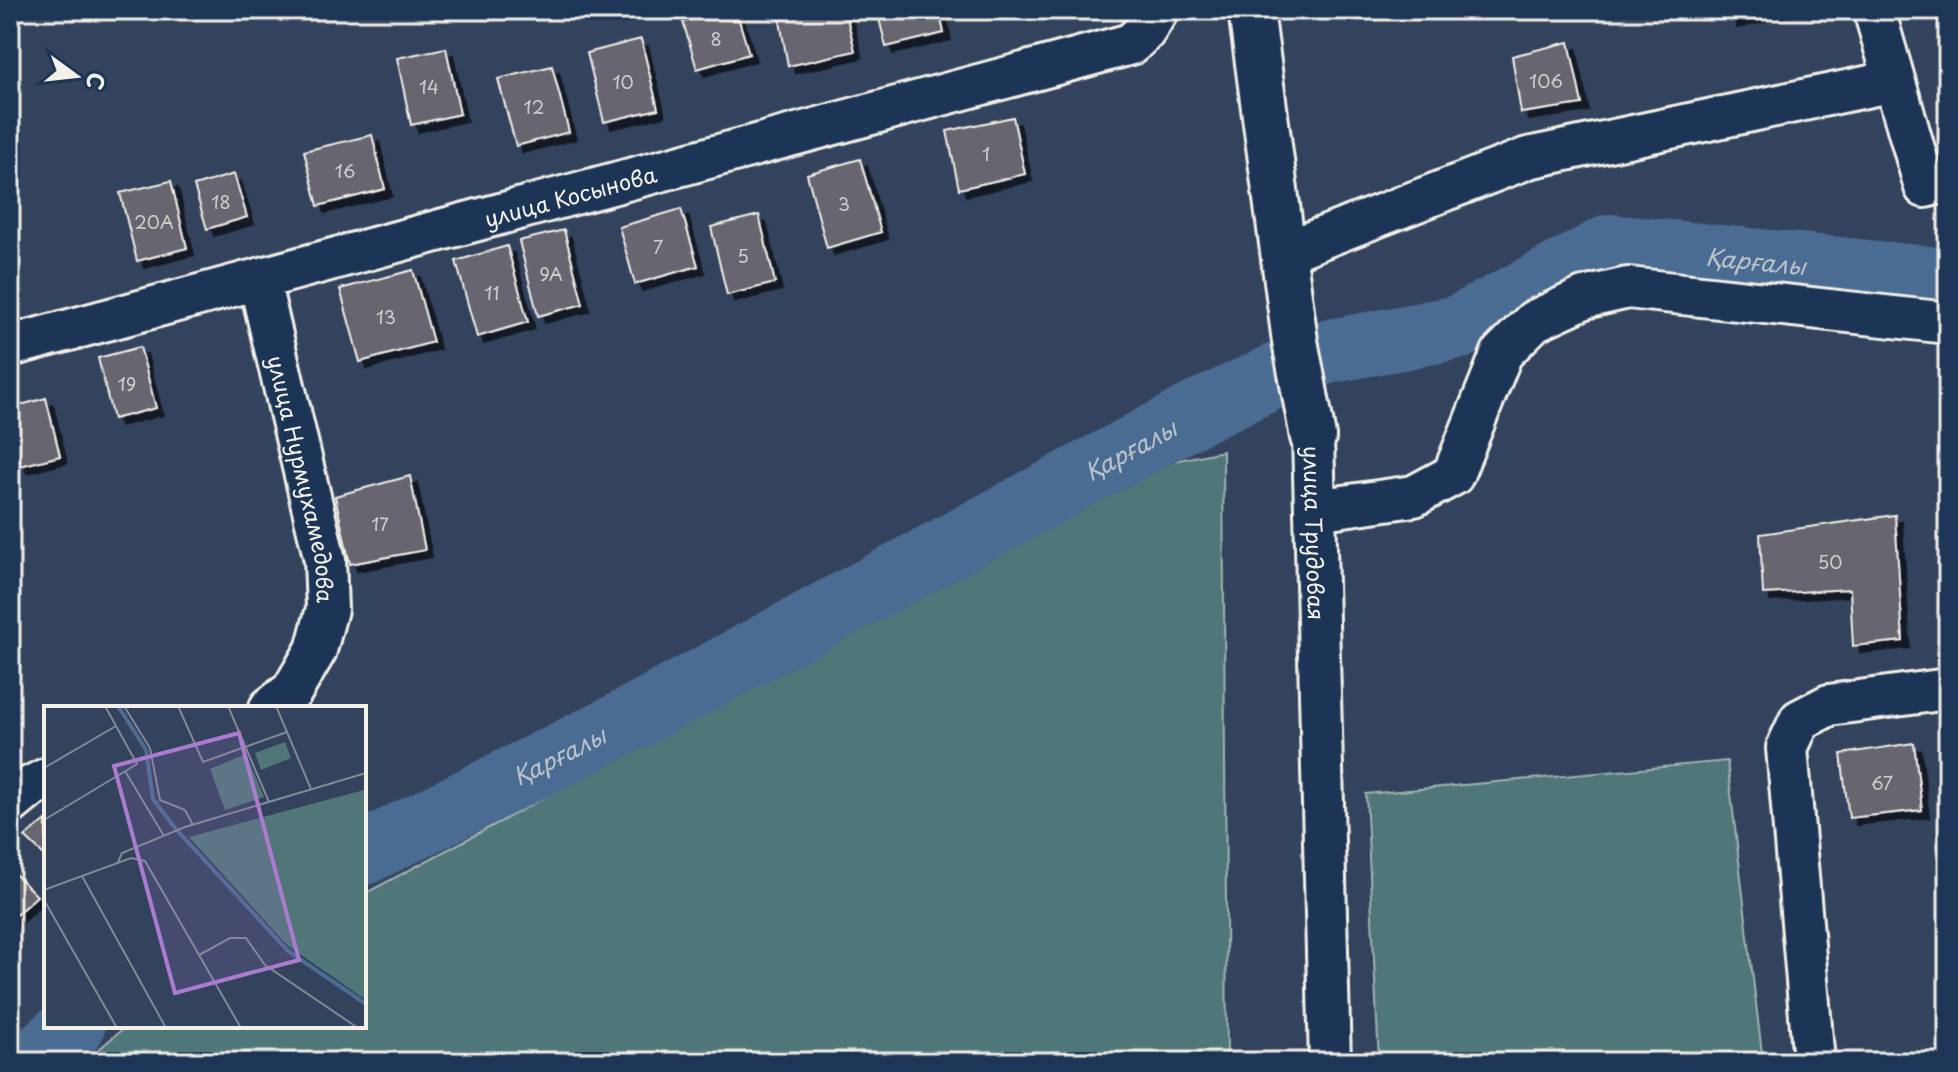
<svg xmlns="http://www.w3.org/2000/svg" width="1958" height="1072" viewBox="0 0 1958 1072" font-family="'Playpen Sans',sans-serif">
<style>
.green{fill:#507678;stroke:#a2b4b0;stroke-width:2}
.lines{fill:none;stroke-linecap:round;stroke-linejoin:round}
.river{stroke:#4c6c92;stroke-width:64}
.building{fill:#666570;stroke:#f4f1e8;stroke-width:2;filter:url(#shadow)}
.minor-casing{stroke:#f4f1e8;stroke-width:46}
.tertiary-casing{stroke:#f4f1e8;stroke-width:50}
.minor{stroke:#1d3557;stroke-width:40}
.tertiary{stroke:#1d3557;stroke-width:44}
.labels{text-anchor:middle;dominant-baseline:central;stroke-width:8;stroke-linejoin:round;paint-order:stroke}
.number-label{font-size:18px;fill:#d0ceca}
.street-label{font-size:22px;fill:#f4f1e8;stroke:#1d3557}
.water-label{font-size:24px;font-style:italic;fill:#b9c2ca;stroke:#1d3557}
.inset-river{fill:none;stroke:#4c6c92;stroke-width:4}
.inset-road{fill:none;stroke:#808995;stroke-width:2}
.view{fill:#ab7bcf;fill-opacity:0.15;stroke:#ab7bcf;stroke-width:4}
.inset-edge{fill:none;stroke:#f4f1e8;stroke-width:4}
</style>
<defs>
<filter id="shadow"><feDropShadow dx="7" dy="7" stdDeviation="0" flood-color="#0009"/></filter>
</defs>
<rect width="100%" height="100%" fill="#33435e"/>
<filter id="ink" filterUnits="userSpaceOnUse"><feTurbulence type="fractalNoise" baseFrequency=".0125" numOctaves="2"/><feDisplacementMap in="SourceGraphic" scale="16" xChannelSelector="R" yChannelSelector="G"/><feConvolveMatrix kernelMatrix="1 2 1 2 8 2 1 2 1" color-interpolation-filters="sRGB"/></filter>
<g filter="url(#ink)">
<g class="green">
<polygon points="1223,451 1227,1062 84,1062 126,1026 364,1026 364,894 509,817 1095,488 1164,463"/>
<polygon points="1727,761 1763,1062 1379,1062 1366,794"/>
</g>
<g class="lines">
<g class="river">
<path id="s1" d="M 364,853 L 627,721 L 1203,410 L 1326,352 L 1459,327 L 1611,246 L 1948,280"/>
<polyline points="31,1062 73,1026"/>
</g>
</g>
<g class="building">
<polygon points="727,10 736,10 749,54 697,69 683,22"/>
<polygon points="778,10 845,10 855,51 788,66"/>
<polygon points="877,10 939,10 944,33 886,47"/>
<polygon points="1727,10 1779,10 1730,21"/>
<polygon points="641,39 658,109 604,122 587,53"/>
<polygon points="1569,42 1582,104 1521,113 1512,56"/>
<polygon points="446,48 460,114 411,125 397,58"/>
<polygon points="552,66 569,132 516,146 498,79"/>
<polygon points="1013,117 1025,174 959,189 947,131"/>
<polygon points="372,135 385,189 318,206 304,151"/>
<polygon points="860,159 881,232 827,248 807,174"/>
<polygon points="234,174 247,217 207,229 194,186"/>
<polygon points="171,181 187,248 137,261 120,193"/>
<polygon points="681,209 698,266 635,284 619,227"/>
<polygon points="759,215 775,283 727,295 711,227"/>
<polygon points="564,230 583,304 538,316 519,241"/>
<polygon points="507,246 528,322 477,337 456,261"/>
<polygon points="413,270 433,342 360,362 340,289"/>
<polygon points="140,347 156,408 113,419 98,358"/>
<polygon points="46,398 60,456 20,466 10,426 10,408"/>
<polygon points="410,476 425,550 350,564 335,496"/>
<polygon points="1895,515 1903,641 1853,646 1850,589 1763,594 1760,534"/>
<polygon points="1914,743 1922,810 1849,818 1841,754"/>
<polygon points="46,820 46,857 25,837"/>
<polygon points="10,869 37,896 10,920"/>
</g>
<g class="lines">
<g class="minor-casing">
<g id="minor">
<polyline points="1874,10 1925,187 1948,181"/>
<polyline points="1283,253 1528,158 1894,81"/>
<path id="s2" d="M 259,280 L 325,560 L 327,609 L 316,650 L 292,691 L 270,708"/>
<path id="s3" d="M 10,346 L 1131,44 L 1145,31 L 1158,10"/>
<path id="s4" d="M 1313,437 L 1330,1062"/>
<polyline points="1315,510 1414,496 1453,475 1502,353 1534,321 1584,298 1628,288 1948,323"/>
<polyline points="10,804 32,786 46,779"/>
<polyline points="1814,1062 1787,748 1800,720 1829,705 1948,689"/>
</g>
</g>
<g class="tertiary-casing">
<polyline id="tertiary" points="1251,10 1295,341 1313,437"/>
</g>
<use href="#minor" class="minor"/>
<use href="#tertiary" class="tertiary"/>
</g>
</g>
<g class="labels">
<g class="number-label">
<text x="716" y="38">8</text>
<text x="1546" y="80">106</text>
<text x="623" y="81">10</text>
<text x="429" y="86">14</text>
<text x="534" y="106">12</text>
<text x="986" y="153">1</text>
<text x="345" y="170">16</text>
<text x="221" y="201">18</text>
<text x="844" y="203">3</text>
<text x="154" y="221">20А</text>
<text x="658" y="246">7</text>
<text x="743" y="255">5</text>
<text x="551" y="273">9А</text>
<text x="492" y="292">11</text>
<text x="386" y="316">13</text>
<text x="127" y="383">19</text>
<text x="380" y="523">17</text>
<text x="1830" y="561">50</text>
<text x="1882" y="782">67</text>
</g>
<g class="street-label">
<text stroke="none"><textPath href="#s3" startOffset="580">улица Косынова</textPath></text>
<text stroke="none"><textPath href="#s2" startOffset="204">улица Нурмухамедова</textPath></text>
<text stroke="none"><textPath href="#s4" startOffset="96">улица Трудовая</textPath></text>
</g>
<g class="water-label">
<text stroke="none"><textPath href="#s1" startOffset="1538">Қарғалы</textPath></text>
<text stroke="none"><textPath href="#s1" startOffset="866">Қарғалы</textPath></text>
<text stroke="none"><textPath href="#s1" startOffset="218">Қарғалы</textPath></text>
</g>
</g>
<g transform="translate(44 706)">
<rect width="322" height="322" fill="#33435e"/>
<path d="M 241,36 L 247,52 L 217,64 L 211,47 ZM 202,48 L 220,91 L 181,104 L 166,63 ZM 320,84 L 322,88 L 322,294 L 243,239 L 145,131 Z" fill="#507678"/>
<path class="inset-river" d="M 74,0 L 102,44 L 109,93 L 131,122 L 244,245 L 322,298"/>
<path class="inset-road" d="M 80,0 L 106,42 L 116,94 L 141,104 L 149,119M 134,0 L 159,56 L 243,26M 184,0 L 225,96M 232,0 L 267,83M 0,62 L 72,20M 81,65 L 120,130M 0,114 L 93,58 L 61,0M 74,156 L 78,147 L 141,121 L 322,67M 38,170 L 122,322M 0,184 L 87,152 L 101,155 L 197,322M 0,194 L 73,322M 155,249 L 186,232 L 202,232 L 221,259 L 314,322"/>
<path class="view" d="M 195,27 L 255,254 L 131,287 L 70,60 Z"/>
<rect width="322" height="322" class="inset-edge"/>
</g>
<rect width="1958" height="1072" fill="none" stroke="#1d3557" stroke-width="40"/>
<rect x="20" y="20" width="1918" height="1032" fill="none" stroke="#f4f1e8" stroke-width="3" filter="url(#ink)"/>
<g transform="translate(76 76) rotate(105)" stroke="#1d3557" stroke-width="6" paint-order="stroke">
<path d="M0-6L14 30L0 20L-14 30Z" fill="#f4f1e8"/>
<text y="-12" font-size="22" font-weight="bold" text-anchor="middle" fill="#f4f1e8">С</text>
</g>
</svg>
